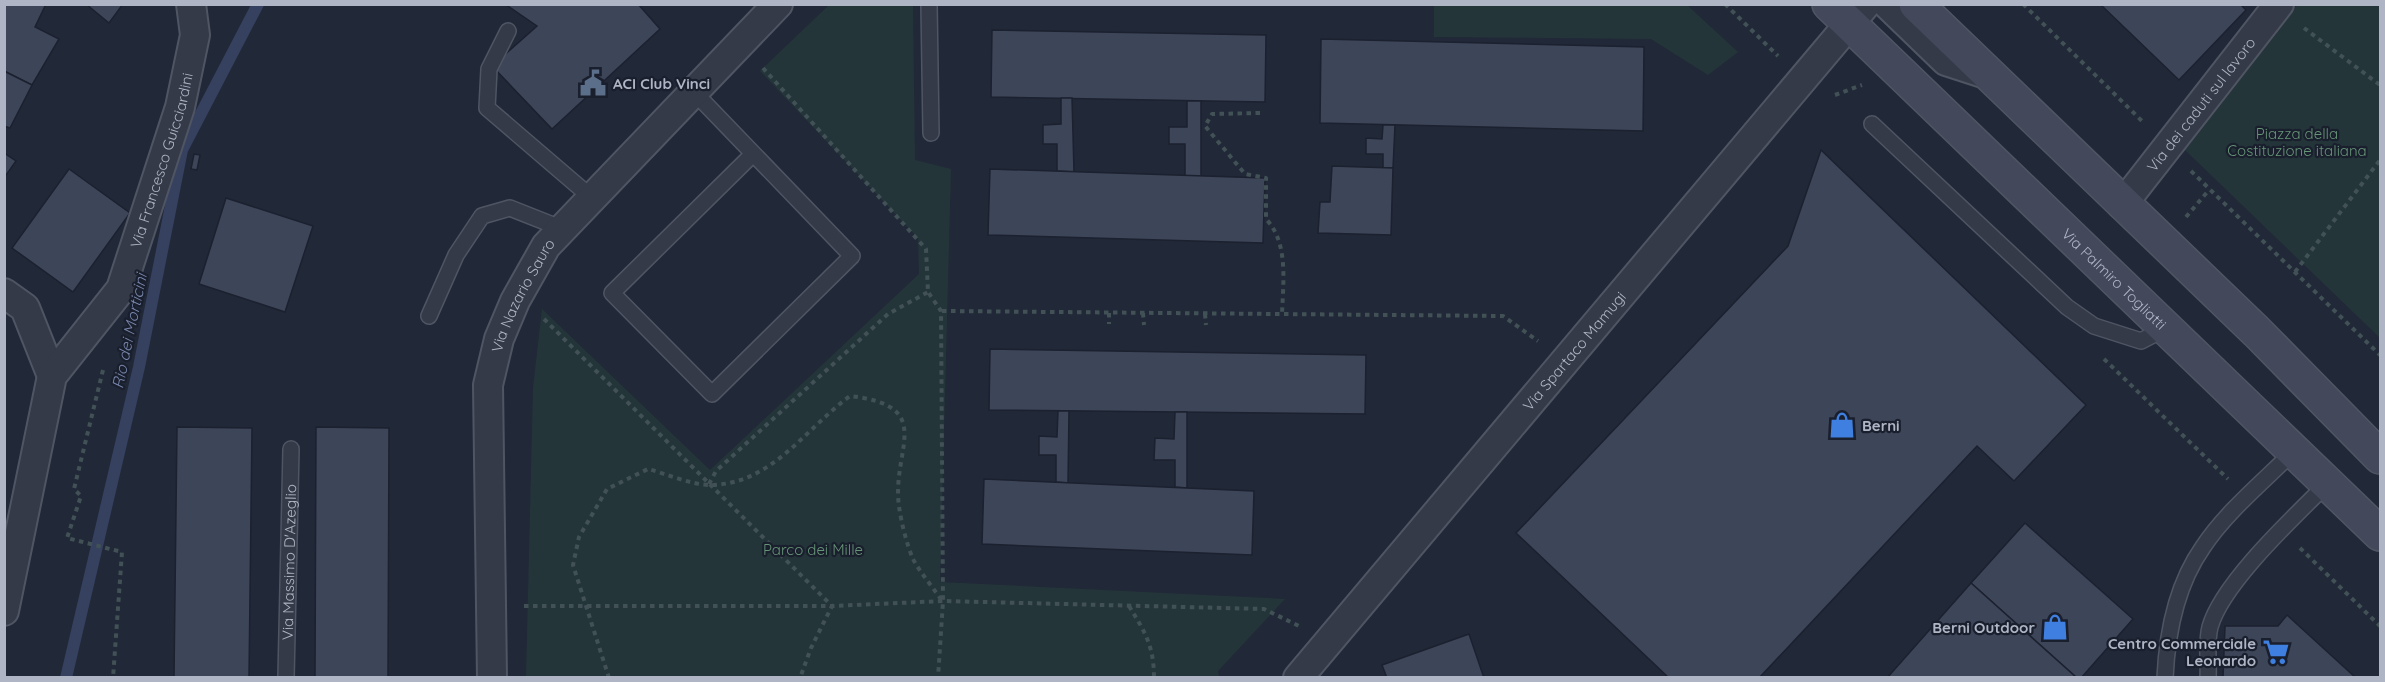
<svg xmlns="http://www.w3.org/2000/svg" width="2385" height="682" viewBox="0 0 2385 682" font-family="Quicksand,sans-serif">
<style>
.green{fill:#24353a}
.lines{fill:none;stroke-linecap:round;stroke-linejoin:round}
.stream{stroke:#35415f;stroke-width:12}
.building{fill:#3d4558;stroke:#1c212f;stroke-width:1.5}
.lane-casing{stroke:#4f5563;stroke-width:18}
.street-casing{stroke:#4f5563;stroke-width:32}
.secondary-casing{stroke:#4f5563;stroke-width:36}
.path{stroke:#415156;stroke-width:4;stroke-dasharray:4.5 4.5;stroke-linecap:butt}
.lane{stroke:#353a48;stroke-width:15}
.street{stroke:#353a48;stroke-width:28}
.secondary{stroke:#43495b;stroke-width:33}
.labels{text-anchor:middle;dominant-baseline:central;stroke-width:4.5;stroke-linejoin:round;paint-order:stroke}
.poi-label{font-size:15px;font-weight:bold;fill:#afb5c5;stroke:#1a1f2d;text-anchor:start}
.street-label{font-size:15px;fill:#afb5c5;stroke:#1a1f2d}
.park-label{font-size:15px;fill:#679578;stroke:#1a1f2d}
.water-label{font-size:16px;font-style:italic;fill:#7887ac;stroke:#1a1f2d}
</style>
<rect width="100%" height="100%" fill="#212838"/>
<g class="green">
<polygon points="829,5 913,5 915,160 951,169 940,582 1285,599 1218,671 1219,677 526,677 533,388 542,309 710,470 919,274 918,238 760,71"/>
<polygon points="1434,5 1687,5 1738,52 1708,75 1651,39 1434,37"/>
<polygon points="2297,5 2380,5 2380,338 2185,150"/>
</g>
<g class="lines">
<polyline class="stream" points="66,678 139,367 182,150 258,4"/>
</g>
<g class="building">
<polygon points="4,4 46,4 35,27 59,39 32,85 4,71"/>
<polygon points="86,4 123,4 109,23"/>
<polygon points="505,4 638,4 660,29 552,129 492,66 537,26"/>
<polygon points="2100,4 2240,4 2246,10 2179,80"/>
<polygon points="992,30 1266,35 1265,102 991,97"/>
<polygon points="1321,39 1644,47 1643,131 1320,123"/>
<polygon points="4,71 32,85 10,128 4,126"/>
<polygon points="1061,98 1072,98 1074,172 1057,171 1057,144 1043,144 1043,125 1061,124"/>
<polygon points="1187,101 1201,101 1201,177 1185,176 1185,144 1169,144 1169,127 1187,127"/>
<polygon points="1383,125 1395,125 1393,168 1383,168 1383,154 1366,154 1366,138 1382,139"/>
<polygon points="1821,150 2086,405 2014,481 1977,446 1759,678 1669,678 1516,533 1788,246"/>
<polygon points="4,153 16,161 4,178"/>
<polygon points="194,154 200,155 197,170 191,169"/>
<polygon points="1332,166 1393,168 1391,235 1318,233 1320,202 1330,202"/>
<polygon points="69,169 130,213 73,292 12,248"/>
<polygon points="990,169 1265,178 1263,243 988,235"/>
<polygon points="226,198 313,226 285,312 199,284"/>
<polygon points="990,349 1366,355 1365,414 989,410"/>
<polygon points="1058,411 1069,411 1068,483 1056,482 1056,455 1039,455 1039,436 1057,437"/>
<polygon points="1175,412 1187,412 1187,488 1175,487 1175,460 1154,460 1155,438 1174,439"/>
<polygon points="177,427 252,428 249,678 174,678"/>
<polygon points="316,427 389,428 388,678 315,678"/>
<polygon points="984,479 1254,491 1252,555 982,544"/>
<polygon points="2025,523 2133,619 2081,678 2077,678 1971,583"/>
<polygon points="1971,583 2077,678 1887,678"/>
<polygon points="2287,615 2356,678 2223,678 2225,626 2278,626"/>
<polygon points="1469,634 1484,678 1387,678 1382,665"/>
</g>
<g class="lines">
<g class="lane-casing">
<g id="lane">
<polyline points="929,4 931,133"/>
<polyline points="508,31 489,69 487,108 592,198"/>
<polyline points="694,92 852,256 712,394 612,293 752,155"/>
<polyline points="1872,124 2067,307 2094,326 2141,341 2166,328"/>
<polyline points="429,316 456,255 482,216 510,208 563,229"/>
<path id="s1" d="M 286,678 L 291,449"/>
<path d="M 2165,678 C 2167,633 2177,584 2203,547 C 2226,512 2265,480 2295,450"/>
<path d="M 2208,678 C 2209,662 2206,642 2210,627 C 2222,583 2296,515 2329,482"/>
</g>
</g>
<g class="street-casing">
<g id="street">
<polyline points="1887,4 1946,61 1986,74"/>
<path id="s2" d="M 2122,205 L 2279,4"/>
<polyline points="4,293 25,308 52,376"/>
<path id="s3" d="M 4,611 L 52,376 L 121,289 L 180,107 L 195,35 L 191,4"/>
<path id="s4" d="M 492,678 L 488,385 L 499,339 L 515,301 L 546,246 L 778,4"/>
<path id="s5" d="M 1298,678 L 1866,4"/>
</g>
</g>
<g class="secondary-casing">
<g id="secondary">
<path id="s6" d="M 1829,4 L 2380,534"/>
<polyline points="1916,4 2257,332 2380,457"/>
</g>
</g>
<g class="path">
<polyline points="1725,4 1778,56"/>
<polyline points="2023,4 2144,123"/>
<polyline points="2304,28 2380,85"/>
<polyline points="763,68 926,249 928,292 941,311 943,601 938,678"/>
<polyline points="1835,95 1862,85"/>
<path d="M 1260,113 L 1212,114 L 1205,126 L 1245,174 L 1266,178 L 1266,219 C 1289,243 1283,283 1282,315"/>
<polyline points="2191,171 2380,355"/>
<polyline points="2186,217 2209,190"/>
<polyline points="2295,272 2380,160"/>
<polyline points="942,311 1503,316 1538,341"/>
<polyline points="1109,313 1109,324"/>
<polyline points="1143,313 1144,325"/>
<polyline points="1205,314 1206,325"/>
<polyline points="544,319 832,606 811,648 800,678"/>
<polyline points="2104,359 2228,479"/>
<polyline points="103,370 74,489 81,496 67,538 122,552 113,678"/>
<polyline points="709,484 716,471 888,314 928,292"/>
<polyline points="2300,548 2380,626"/>
<polyline points="524,606 832,606 943,601 1264,609 1299,626"/>
<path d="M 1129,606 C 1145,632 1154,646 1154,678"/>
<path d="M 609,678 L 573,565 L 579,537 L 607,489 L 648,469 C 667,474 691,485 711,485 C 772,484 805,429 850,396 C 938,406 891,450 899,506 C 901,522 907,545 913,559 C 921,574 933,587 942,601"/>
</g>
<use href="#lane" class="lane"/>
<use href="#street" class="street"/>
<use href="#secondary" class="secondary"/>
</g>
<defs>
<g id="civic-bare" transform="scale(2.07)"><path d="M-.6-6.5H3V-4.5H.6V-3L4-1V1h2V6H-6V1h2V-1L-.6-3ZM-1.2 2.5V6h2.4V2.5Z" fill="#5c6f8a" stroke="#1a1f2d" stroke-width="2.5" paint-order="stroke"/></g>
<g id="shop-bare" transform="scale(2.07)"><path d="M-5-2.5h2.3a2.7 3.5 0 0 1 5.4 0H5L5.5 6h-11ZM-1.5-2.5h3a1.5 2.3 0 0 0-3 0Z" fill="#3f7fe0" stroke="#1a1f2d" stroke-width="2.5" paint-order="stroke"/></g>
<g id="supermarket-bare" transform="scale(2.07)"><path d="M-6-5.5h2.5l.6 2H6L4.5 2H-2.5L-4.4-4H-6ZM-1.5 3.2a1.3 1.3 0 1 0 .1 0ZM3 3.2a1.3 1.3 0 1 0 .1 0Z" fill="#3f7fe0" stroke="#1a1f2d" stroke-width="2.5" paint-order="stroke"/></g>
</defs>
<g fill-rule="evenodd">
<use href="#civic-bare" x="593" y="83"/>
<use href="#shop-bare" x="1842" y="425"/>
<use href="#shop-bare" x="2055" y="627"/>
<use href="#supermarket-bare" x="2276" y="652"/>
</g>
<g class="labels">
<g class="poi-label">
<text x="613" y="83">ACI Club Vinci</text>
<text x="1862" y="425">Berni</text>
<text x="2035" y="627" text-anchor="end">Berni Outdoor</text>
<text x="2256" y="643" text-anchor="end">Centro Commerciale<tspan x="2256" dy="17">Leonardo</tspan></text>
</g>
<g class="street-label">
<text stroke="none"><textPath href="#s2" startOffset="128">Via dei caduti sul lavoro</textPath></text>
<text stroke="none"><textPath href="#s3" startOffset="486">Via Francesco Guicciardini</textPath></text>
<text stroke="none"><textPath href="#s6" startOffset="396">Via Palmiro Togliatti</textPath></text>
<text stroke="none"><textPath href="#s4" startOffset="390">Via Nazario Sauro</textPath></text>
<text stroke="none"><textPath href="#s5" startOffset="428">Via Spartaco Mamugi</textPath></text>
<text stroke="none"><textPath href="#s1" startOffset="116">Via Massimo D'Azeglio</textPath></text>
</g>
<g class="park-label">
<text x="2297" y="133">Piazza della<tspan x="2297" dy="17">Costituzione italiana</tspan></text>
<text x="813" y="549">Parco dei Mille</text>
</g>
<g class="water-label">
<text transform="translate(129 331) rotate(-78)">Rio dei Morticini</text>
</g>
</g>
<rect width="2385" height="682" fill="none" stroke="#afb5c5" stroke-width="12"/>
</svg>
